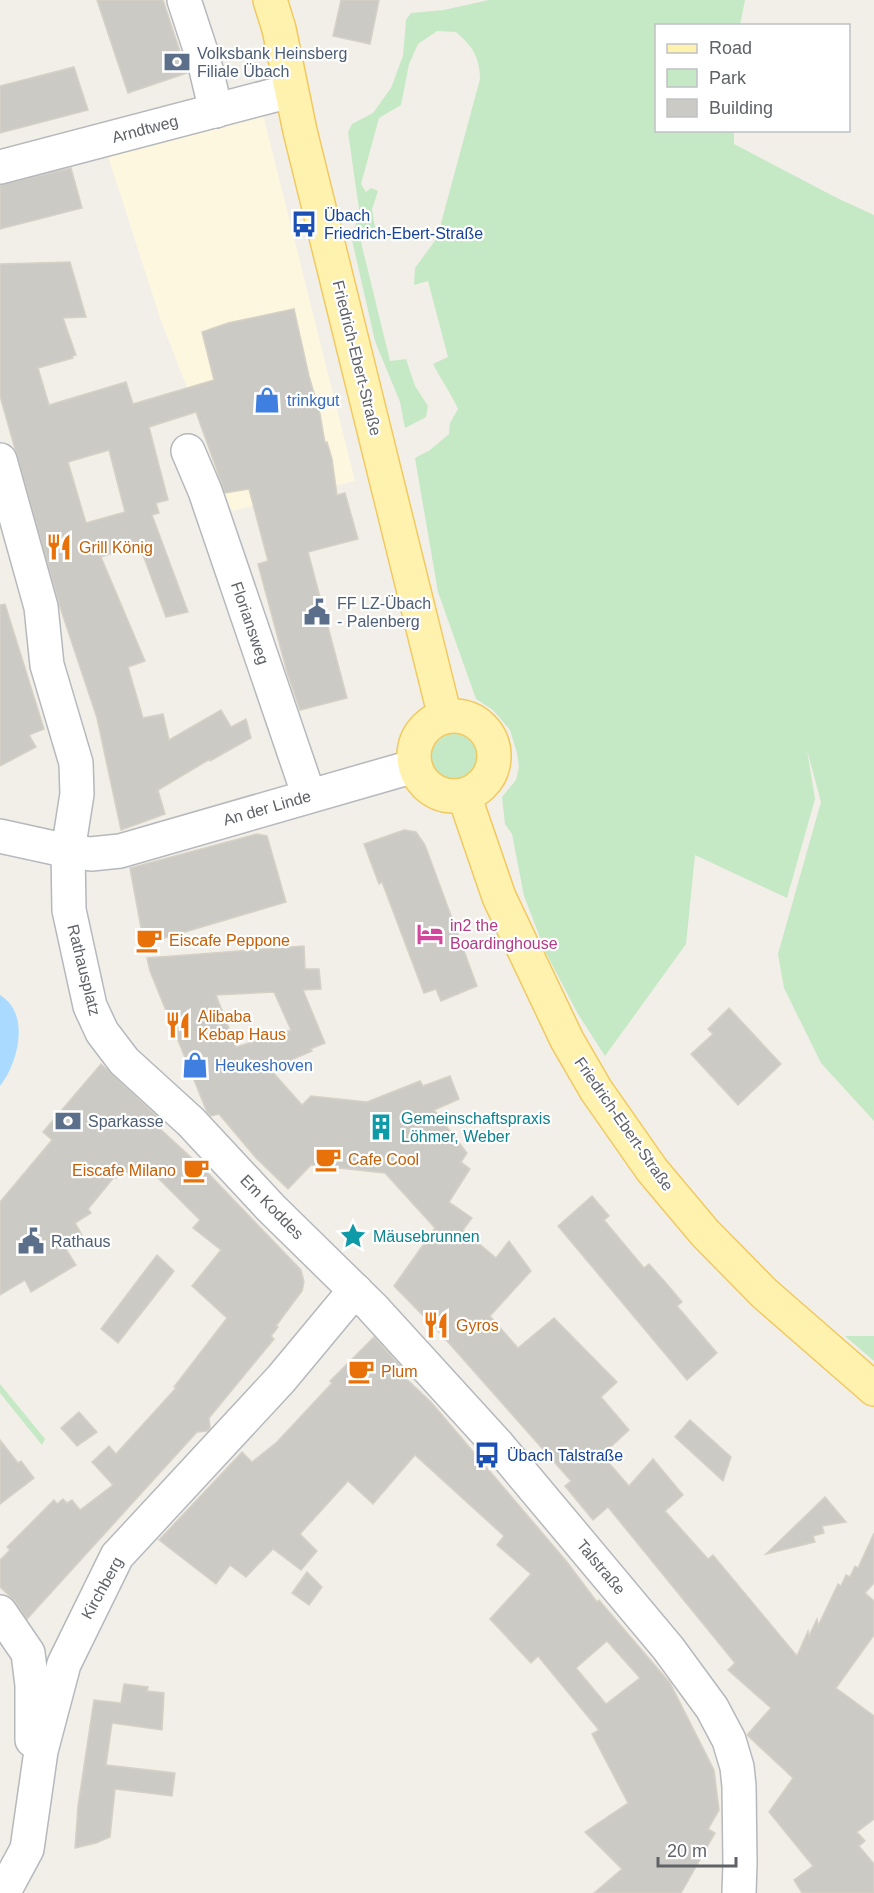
<svg xmlns="http://www.w3.org/2000/svg" width="874" height="1893" viewBox="0 0 874 1893" font-family="Arial,sans-serif">
<style>
.commercial{fill:#fef7e0}
.green{fill:#c5e8c5}
.water{fill:#aadaff}
.building{fill:#cccac5;stroke:#d6d1c6;stroke-width:1.5;fill-rule:evenodd}
.lines{fill:none;stroke-linecap:round;stroke-linejoin:round}
.minor-casing{stroke:#b5b8bc;stroke-width:36}
.major-casing{stroke:#f2c960;stroke-width:36}
.minor{stroke:#fff;stroke-width:33}
.major{stroke:#fff2af;stroke-width:33}
.labels{text-anchor:middle;dominant-baseline:central;stroke-width:4.5;stroke-linejoin:round;paint-order:stroke}
.service-label{font-size:16px;fill:#4e5e75;stroke:#fff;text-anchor:start}
.street-label{font-size:16px;fill:#5f6368;stroke:#fff}
.transit-label{font-size:16px;fill:#164399;stroke:#fff;text-anchor:start}
.shop-label{font-size:16px;fill:#366cbe;stroke:#fff;text-anchor:start}
.food-label{font-size:16px;fill:#c56008;stroke:#fff;text-anchor:start}
.hotel-label{font-size:16px;fill:#b23c85;stroke:#fff;text-anchor:start}
.culture-label{font-size:16px;fill:#0d838f;stroke:#fff;text-anchor:start}
</style>
<rect width="100%" height="100%" fill="#f1efe8"/>
<polygon class="commercial" points="262,111 355,481 232,511 219,481 197,413 161,321 107,153"/>
<g class="green">
<path d="M 489,0 L 745,0 L 740,25 L 656,26 L 656,130 L 734,131 L 734,144 L 837,198 L 874,215 L 874,1121 L 821,1063 L 784,988 L 778,954 L 821,802 L 807,750 L 815,799 L 787,898 L 695,855 L 686,944 L 605,1056 L 578,1014 L 546,953 L 524,896 L 512,834 L 505,824 L 502,797 L 516,780 L 519,767 L 517,753 L 510,730 L 493,710 L 476,699 L 438,592 L 415,458 L 430,450 L 449,434 L 450,423 L 458,409 C 451,393 441,380 433,364 L 448,357 L 428,281 L 414,285 L 415,268 L 437,238 L 480,79 C 480,58 472,45 456,32 L 437,31 L 418,44 L 409,64 L 401,105 L 379,118 L 361,184 L 366,192 L 371,188 L 378,191 L 372,209 L 376,234 L 360,238 L 390,361 L 406,359 L 415,386 L 428,406 L 426,417 L 405,428 L 400,402 L 375,341 L 352,240 L 359,209 L 348,132 L 352,124 L 373,113 L 391,88 L 403,56 L 406,20 L 411,13 L 444,10 Z"/>
<circle cx="456" cy="759" r="26"/>
<polygon points="845,1336 874,1336 874,1361"/>
<polygon points="0,1384 45,1439 42,1445 0,1393"/>
</g>
<path class="water" d="M 0,995 C 31,1014 18,1063 0,1086 Z"/>
<g class="building">
<polygon points="97,0 163,0 187,73 128,93"/>
<polygon points="341,0 379,0 370,44 333,36"/>
<polygon points="74,67 88,110 0,133 0,86"/>
<polygon points="71,168 82,208 0,229 0,185"/>
<path d="M 70,262 L 86,317 L 63,318 L 76,355 L 72,356 L 73,358 L 38,368 L 49,405 L 126,382 L 133,404 L 214,380 L 202,332 L 228,323 L 294,309 L 309,376 L 320,414 L 325,443 L 327,442 L 332,459 L 337,495 L 345,493 L 358,539 L 308,552 L 347,698 L 300,710 L 287,672 L 258,564 L 268,561 L 249,489 L 225,493 L 196,412 L 149,427 L 168,500 L 156,503 L 159,513 L 152,515 L 188,612 L 166,617 L 139,544 L 101,557 L 145,661 L 128,667 L 143,718 L 163,714 L 169,740 L 221,710 L 231,727 L 246,719 L 251,738 L 210,761 L 210,759 L 158,790 L 165,814 L 121,830 L 97,718 L 60,607 L 0,396 L 0,264 ZM 109,450 L 125,512 L 86,523 L 68,462 Z"/>
<polygon points="5,604 44,729 29,735 36,747 0,766 0,605"/>
<polygon points="404,830 416,832 425,845 477,986 441,1001 436,989 424,993 382,882 379,884 364,844"/>
<polygon points="257,834 267,836 286,902 144,944 130,868"/>
<path d="M 304,946 L 305,969 L 319,969 L 321,989 L 303,990 L 325,1043 L 310,1049 L 312,1051 L 270,1069 L 302,1105 L 311,1096 L 367,1102 L 420,1081 L 423,1086 L 450,1076 L 459,1099 L 434,1110 L 467,1153 L 461,1162 L 470,1169 L 449,1202 L 472,1218 L 463,1230 L 496,1258 L 509,1241 L 531,1271 L 490,1316 L 518,1348 L 554,1318 L 617,1382 L 601,1397 L 629,1430 L 602,1455 L 629,1486 L 653,1459 L 683,1495 L 665,1511 L 708,1559 L 713,1555 L 797,1656 L 808,1631 L 809,1636 L 817,1619 L 818,1626 L 838,1584 L 841,1586 L 846,1575 L 850,1577 L 855,1566 L 858,1568 L 874,1533 L 874,1583 L 865,1593 L 874,1601 L 874,1635 L 836,1688 L 874,1716 L 874,1819 L 857,1832 L 865,1841 L 859,1846 L 874,1864 L 874,1893 L 802,1893 L 794,1880 L 813,1866 L 769,1812 L 793,1778 L 747,1735 L 771,1708 L 728,1670 L 735,1663 L 608,1507 L 593,1520 L 565,1486 L 571,1481 L 440,1333 L 394,1286 L 435,1228 L 385,1173 L 311,1165 L 288,1189 L 256,1158 L 219,1114 L 211,1116 L 207,1112 L 150,971 L 147,958 ZM 274,992 L 291,1030 L 236,1047 L 216,995 Z"/>
<polygon points="729,1008 781,1064 738,1105 691,1054 713,1034 708,1029"/>
<polygon points="101,1064 162,1121 157,1126 207,1172 301,1270 304,1282 302,1291 276,1326 278,1327 271,1336 274,1339 209,1418 210,1428 207,1431 197,1432 27,1619 15,1601 0,1587 0,1560 10,1550 7,1547 54,1500 57,1504 63,1499 67,1503 72,1500 80,1510 113,1485 92,1462 109,1446 116,1454 176,1388 174,1387 227,1318 192,1286 221,1250 193,1228 200,1220 144,1164 133,1177 123,1169 116,1178 115,1176 88,1209 91,1213 75,1223 82,1235 64,1246 76,1265 31,1292 25,1280 0,1295 0,1202 52,1140 43,1132"/>
<polygon points="592,1196 609,1216 604,1220 644,1268 649,1264 666,1283 682,1302 677,1306 717,1353 687,1380 558,1226"/>
<polygon points="157,1255 174,1271 118,1343 101,1329"/>
<path d="M 374,1337 L 402,1368 L 399,1372 L 431,1402 L 567,1562 L 597,1602 L 599,1600 L 670,1683 L 714,1770 L 719,1810 L 708,1829 L 715,1833 L 681,1893 L 594,1893 L 622,1869 L 585,1832 L 628,1803 L 592,1734 L 599,1730 L 538,1656 L 531,1663 L 490,1619 L 531,1574 L 497,1545 L 504,1536 L 415,1455 L 373,1504 L 348,1481 L 300,1534 L 317,1551 L 301,1570 L 273,1549 L 246,1577 L 230,1565 L 216,1584 L 159,1540 L 242,1452 L 252,1462 L 277,1442 L 332,1383 L 330,1381 ZM 607,1641 L 640,1678 L 606,1704 L 576,1668 Z"/>
<polygon points="79,1412 97,1432 77,1446 61,1428"/>
<polygon points="690,1420 731,1457 723,1481 675,1437"/>
<polygon points="0,1440 18,1463 21,1461 34,1478 0,1504"/>
<polygon points="825,1497 846,1522 822,1526 824,1533 813,1536 815,1542 766,1554"/>
<polygon points="307,1572 322,1587 309,1605 292,1593"/>
<polygon points="124,1684 148,1687 147,1691 164,1693 162,1730 112,1723 106,1765 175,1773 172,1796 115,1789 110,1837 96,1843 75,1848 78,1806 94,1700 121,1703"/>
</g>
<g class="lines">
<g class="minor-casing">
<g id="minor">
<polyline points="184,0 204,61 216,111"/>
<polyline points="0,167 290,91"/>
<polyline points="188,451 205,491 309,796"/>
<polyline points="0,460 41,607 47,665 76,763 77,794 68,851 69,910 90,1006 102,1032 124,1061 191,1122 271,1208 372,1307 498,1445 668,1648 712,1708 729,1740 737,1767 739,1786 740,1864 739,1893"/>
<polyline points="0,836 68,851 91,854 120,851 415,766"/>
<polyline points="0,1612 28,1653 32,1685 32,1740"/>
<polyline points="6,1888 27,1849 41,1751 64,1664 117,1556 281,1379 355,1290"/>
</g>
</g>
<g class="major-casing">
<g id="major">
<polyline points="270,0 279,29 300,131 445,717"/>
<circle cx="454" cy="756" r="40"/>
<polyline points="464,795 499,897 567,1040 596,1090 652,1170 705,1233 764,1293 874,1389"/>
</g>
</g>
<use href="#minor" class="minor"/>
<use href="#major" class="major"/>
</g>
<defs>
<g id="bank-bare" transform="scale(2.07)"><path d="M-6-4H6V4H-6ZM0-2.3a2.3 2.3 0 1 0 0 4.6a2.3 2.3 0 1 0 0-4.6Z" fill="#5c6f8a" stroke="#fff" stroke-width="2.5" paint-order="stroke"/></g>
<g id="bus-bare" transform="scale(2.07)"><path d="M-5-6H5V4H4V6H2V4H-2V6H-4V4H-5ZM-3.5-4V0h7V-4ZM-3.5 1.2v1.5H-2V1.2ZM2 1.2v1.5H3.5V1.2Z" fill="#1a4fb4" stroke="#fff" stroke-width="2.5" paint-order="stroke"/></g>
<g id="shop-bare" transform="scale(2.07)"><path d="M-5-2.5h2.3a2.7 3.5 0 0 1 5.4 0H5L5.5 6h-11ZM-1.5-2.5h3a1.5 2.3 0 0 0-3 0Z" fill="#3f7fe0" stroke="#fff" stroke-width="2.5" paint-order="stroke"/></g>
<g id="restaurant-bare" transform="scale(2.07)"><path d="M-5-6h1v4h1v-4h1v4h1v-4h1v5L-1.5 .5V6h-2V.5L-5-1ZM5-6V6H3V1.5H1.5Q1.5-4 5-6Z" fill="#e8710a" stroke="#fff" stroke-width="2.5" paint-order="stroke"/></g>
<g id="civic-bare" transform="scale(2.07)"><path d="M-.6-6.5H3V-4.5H.6V-3L4-1V1h2V6H-6V1h2V-1L-.6-3ZM-1.2 2.5V6h2.4V2.5Z" fill="#5c6f8a" stroke="#fff" stroke-width="2.5" paint-order="stroke"/></g>
<g id="hotel-bare" transform="scale(2.07)"><path d="M-6-4.5h1.5V1H6V5H4.5V3h-9V5H-6ZM-4 0a1.8 1.8 0 1 1 3.6 0ZM.5 0V-2.5h3Q6-2.5 6 0Z" fill="#d1479c" stroke="#fff" stroke-width="2.5" paint-order="stroke"/></g>
<g id="cafe-bare" transform="scale(2.07)"><path d="M-5.5-4.5H6V0H3Q3 3.5 0 3.5H-2.5Q-5.5 3.5-5.5 0ZM3-3.2v2h1.7v-2ZM-6 4.5H4V6H-6Z" fill="#e8710a" stroke="#fff" stroke-width="2.5" paint-order="stroke"/></g>
<g id="building-bare" transform="scale(2.07)"><path d="M-4-6H4V6H1V3H-1V6H-4ZM-2.5-4.3h1.7v1.8h-1.7ZM.8-4.3h1.7v1.8H.8ZM-2.5-1h1.7V.8h-1.7ZM.8-1h1.7V.8H.8Z" fill="#0f9aa8" stroke="#fff" stroke-width="2.5" paint-order="stroke"/></g>
<g id="sight-bare" transform="scale(2.07)"><path d="M0-6L1.8-2.2L6-1.7L2.9 1.2L3.7 5.4L0 3.3L-3.7 5.4L-2.9 1.2L-6-1.7L-1.8-2.2Z" fill="#0f9aa8" stroke="#fff" stroke-width="2.5" paint-order="stroke"/></g>
</defs>
<g fill-rule="evenodd">
<use href="#bank-bare" x="177" y="62"/>
<use href="#bus-bare" x="304" y="224"/>
<use href="#shop-bare" x="267" y="400"/>
<use href="#restaurant-bare" x="59" y="547"/>
<use href="#civic-bare" x="317" y="612"/>
<use href="#hotel-bare" x="430" y="934"/>
<use href="#cafe-bare" x="149" y="940"/>
<use href="#restaurant-bare" x="178" y="1025"/>
<use href="#shop-bare" x="195" y="1065"/>
<use href="#bank-bare" x="68" y="1121"/>
<use href="#building-bare" x="381" y="1127"/>
<use href="#cafe-bare" x="328" y="1159"/>
<use href="#cafe-bare" x="196" y="1170"/>
<use href="#sight-bare" x="353" y="1236"/>
<use href="#civic-bare" x="31" y="1241"/>
<use href="#restaurant-bare" x="436" y="1325"/>
<use href="#cafe-bare" x="361" y="1371"/>
<use href="#bus-bare" x="487" y="1455"/>
</g>
<g class="labels">
<g class="service-label">
<text x="197" y="53">Volksbank Heinsberg<tspan x="197" dy="18">Filiale Übach</tspan></text>
<text x="337" y="603">FF LZ-Übach<tspan x="337" dy="18">- Palenberg</tspan></text>
<text x="88" y="1121">Sparkasse</text>
<text x="51" y="1241">Rathaus</text>
</g>
<g class="street-label">
<text transform="translate(145 129) rotate(-15)">Arndtweg</text>
<text transform="translate(357 358) rotate(76)">Friedrich-Ebert-Straße</text>
<text transform="translate(250 623) rotate(71)">Floriansweg</text>
<text transform="translate(267 808) rotate(-16)">An der Linde</text>
<text transform="translate(84 970) rotate(76)">Rathausplatz</text>
<text transform="translate(624 1124) rotate(55)">Friedrich-Ebert-Straße</text>
<text transform="translate(272 1207) rotate(46)">Em Koddes</text>
<text transform="translate(601 1567) rotate(50)">Talstraße</text>
<text transform="translate(102 1588) rotate(-61)">Kirchberg</text>
</g>
<g class="transit-label">
<text x="324" y="215">Übach<tspan x="324" dy="18">Friedrich-Ebert-Straße</tspan></text>
<text x="507" y="1455">Übach Talstraße</text>
</g>
<g class="shop-label">
<text x="287" y="400">trinkgut</text>
<text x="215" y="1065">Heukeshoven</text>
</g>
<g class="food-label">
<text x="79" y="547">Grill König</text>
<text x="169" y="940">Eiscafe Peppone</text>
<text x="198" y="1016">Alibaba<tspan x="198" dy="18">Kebap Haus</tspan></text>
<text x="348" y="1159">Cafe Cool</text>
<text x="176" y="1170" text-anchor="end">Eiscafe Milano</text>
<text x="456" y="1325">Gyros</text>
<text x="381" y="1371">Plum</text>
</g>
<g class="hotel-label">
<text x="450" y="925">in2 the<tspan x="450" dy="18">Boardinghouse</tspan></text>
</g>
<g class="culture-label">
<text x="401" y="1118">Gemeinschaftspraxis<tspan x="401" dy="18">Löhmer, Weber</tspan></text>
<text x="373" y="1236">Mäusebrunnen</text>
</g>
</g>
<rect x="655" y="24" width="195" height="108" fill="#ffffff" stroke="#bfc1c3" stroke-width="1.5"/>
<rect x="667" y="44" width="30" height="9" fill="#fff2af" stroke="#bfc1c3" stroke-width="1.5"/>
<text x="709" y="54" font-size="18" fill="#5f6368">Road</text>
<rect x="667" y="69" width="30" height="18" fill="#c5e8c5" stroke="#bfc1c3" stroke-width="1.5"/>
<text x="709" y="84" font-size="18" fill="#5f6368">Park</text>
<rect x="667" y="99" width="30" height="18" fill="#cccac5" stroke="#bfc1c3" stroke-width="1.5"/>
<text x="709" y="114" font-size="18" fill="#5f6368">Building</text>
<path d="M658 1857v9h78v-9" fill="none" stroke="#5f6368" stroke-width="3"/>
<text x="667" y="1857" font-size="18" fill="#5f6368" stroke="#ffffff" stroke-width="4.5" paint-order="stroke">20 m</text>
</svg>
